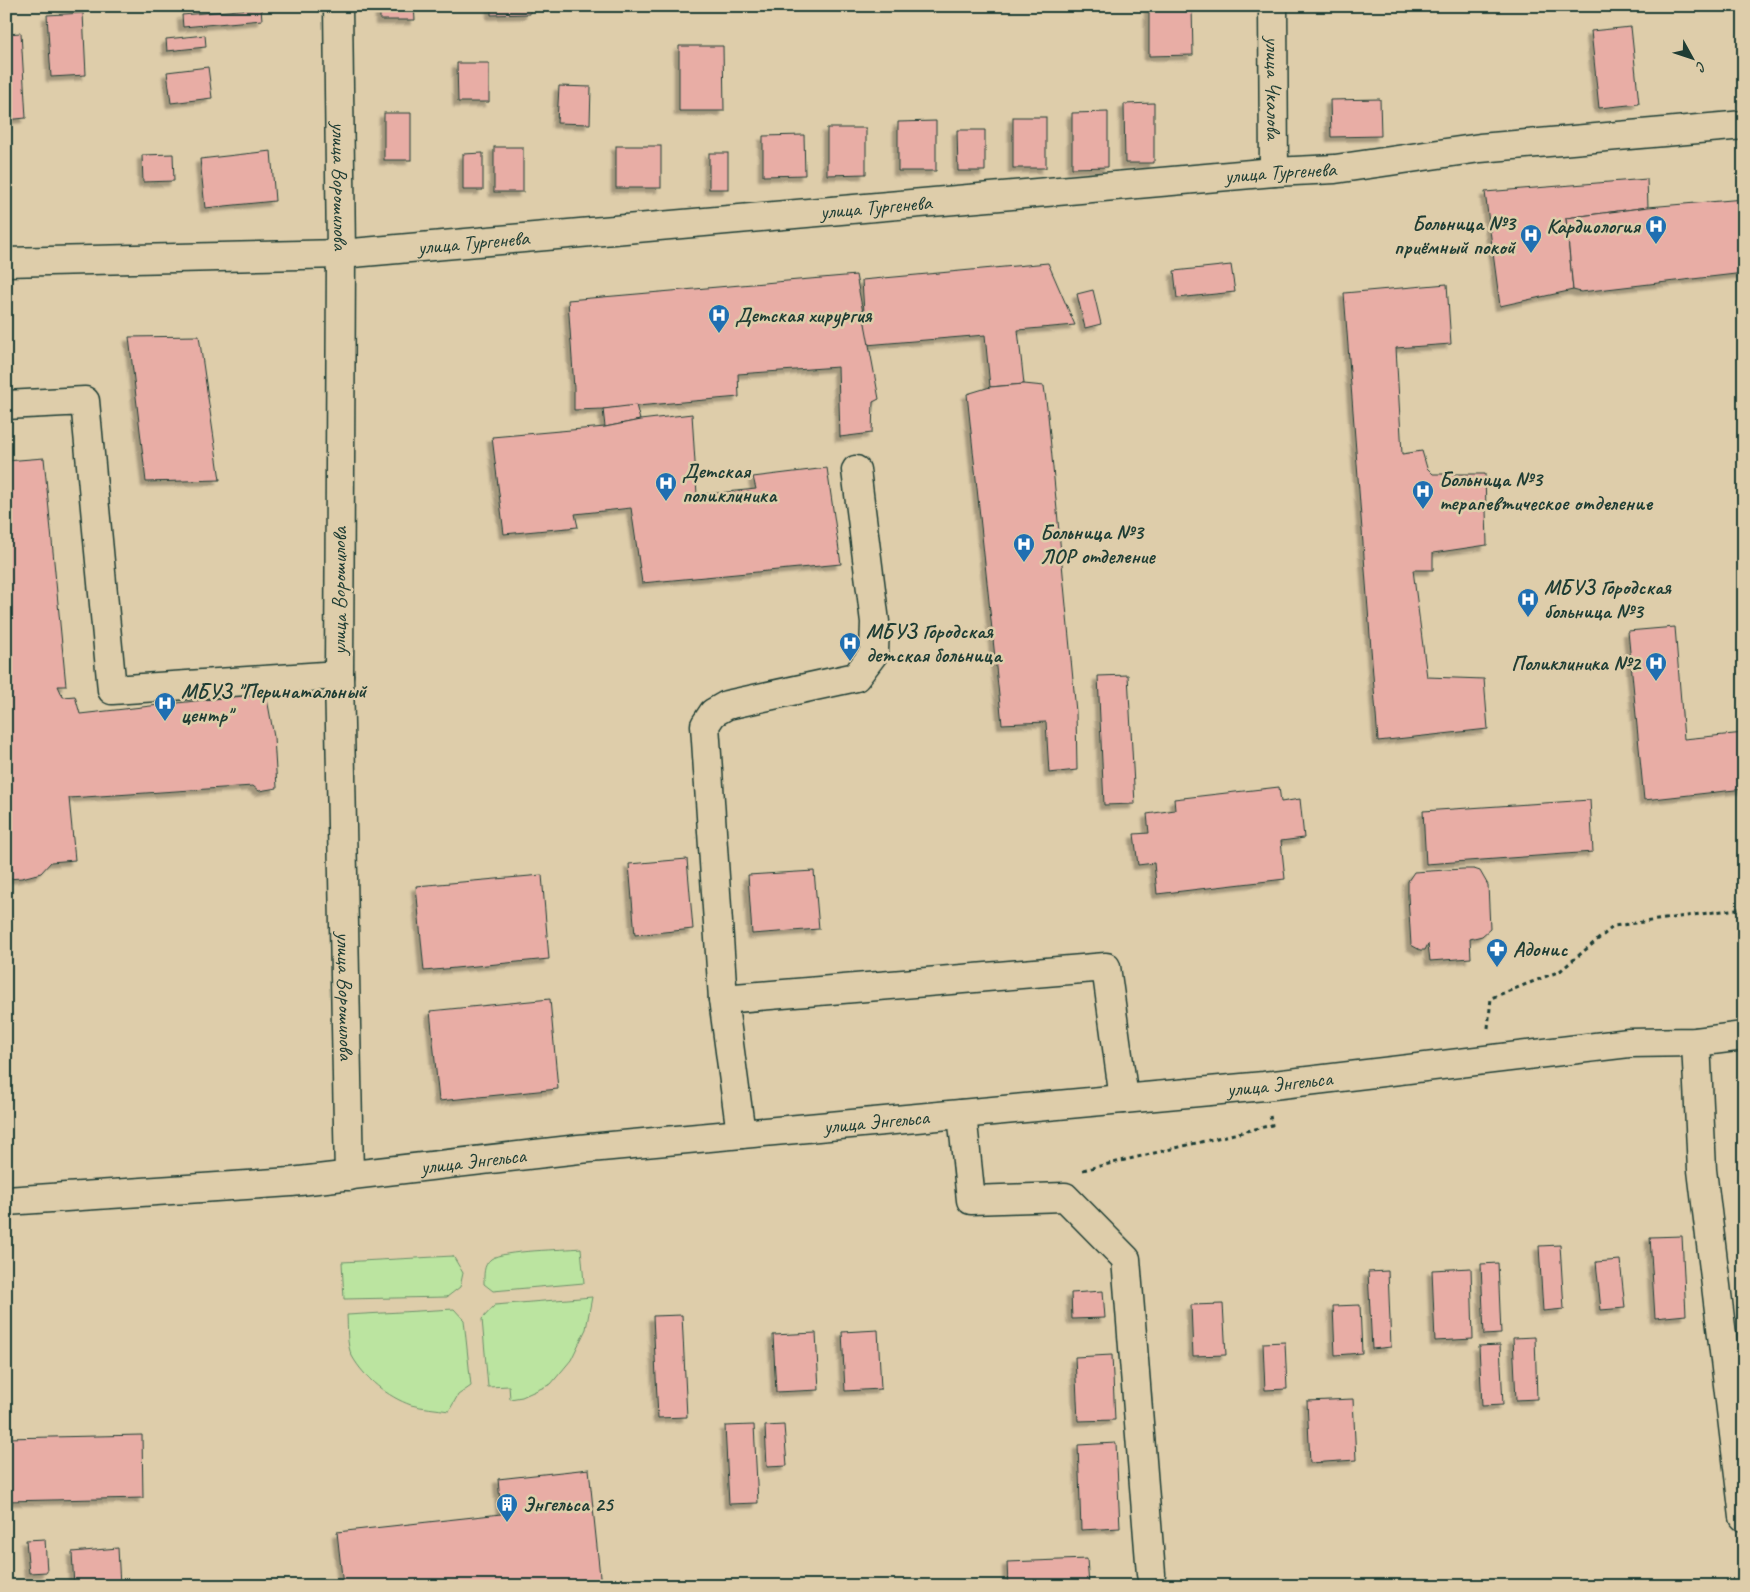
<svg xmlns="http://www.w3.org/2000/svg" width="1750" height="1592" viewBox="0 0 1750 1592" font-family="Caveat,sans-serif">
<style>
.green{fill:#bbe4a0;stroke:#6d906a}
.building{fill:#e8ada5;stroke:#1f3d34;filter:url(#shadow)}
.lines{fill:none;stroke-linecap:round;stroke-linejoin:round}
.minor-casing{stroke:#1f3d34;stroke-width:31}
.major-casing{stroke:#1f3d34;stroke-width:31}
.path{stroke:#1f3d34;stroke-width:3;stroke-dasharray:4 4;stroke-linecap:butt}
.minor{stroke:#decdaa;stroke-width:28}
.major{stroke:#decdaa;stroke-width:28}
.labels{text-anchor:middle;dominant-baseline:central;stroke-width:5;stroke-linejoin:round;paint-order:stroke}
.street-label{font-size:21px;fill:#1f3d34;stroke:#decdaa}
.poi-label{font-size:21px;font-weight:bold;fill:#1f3d34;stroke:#decdaa;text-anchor:start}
</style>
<defs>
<filter id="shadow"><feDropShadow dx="-4.5" dy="4.5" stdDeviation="1" flood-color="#0004"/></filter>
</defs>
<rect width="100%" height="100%" fill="#decdaa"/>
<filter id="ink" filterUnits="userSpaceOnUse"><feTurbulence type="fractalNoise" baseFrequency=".02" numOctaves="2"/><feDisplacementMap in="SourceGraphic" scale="10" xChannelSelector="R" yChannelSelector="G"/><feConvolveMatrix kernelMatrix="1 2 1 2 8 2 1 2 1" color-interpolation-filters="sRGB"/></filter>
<g filter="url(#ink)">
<g class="green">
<path d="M 581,1248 L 584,1283 L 493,1291 L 484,1284 C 484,1275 483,1265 491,1259 C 503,1250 564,1250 581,1248 Z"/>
<polygon points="453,1256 463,1273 460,1287 447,1297 344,1299 342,1262"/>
<polygon points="592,1297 586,1329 571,1360 551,1384 522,1397 510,1399 509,1386 488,1387 482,1319 495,1305"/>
<path d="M 454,1309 L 464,1320 L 471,1386 L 458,1395 L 449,1411 C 437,1409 422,1408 411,1405 C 388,1397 364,1378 352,1356 C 346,1344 348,1328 347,1315 Z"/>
</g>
<g class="building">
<polygon points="380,6 414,6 415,20 380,20"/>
<polygon points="491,6 530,6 530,14 491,15"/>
<polygon points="1149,6 1192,6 1193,55 1149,56"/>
<polygon points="261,8 262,20 183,27 182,15"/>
<polygon points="83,13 86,75 51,77 47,15"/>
<polygon points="1631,27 1639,104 1599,108 1591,31"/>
<polygon points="21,33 26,118 6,120 6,34"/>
<polygon points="205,35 206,47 167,51 166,39"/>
<polygon points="679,46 723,46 724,111 679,111"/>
<polygon points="457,63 489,63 489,102 458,102"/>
<polygon points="208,67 212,98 171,103 167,72"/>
<polygon points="559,86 591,87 590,124 557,123"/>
<polygon points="1380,99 1381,136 1331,137 1330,100"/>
<polygon points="1154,103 1154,163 1125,163 1124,104"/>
<polygon points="1108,112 1108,167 1072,168 1072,113"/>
<rect x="384" y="113" width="27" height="47"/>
<rect x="1013" y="117" width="33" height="51"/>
<polygon points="936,121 936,171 898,171 898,122"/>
<polygon points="827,128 866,128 866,174 827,175"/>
<polygon points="957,130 985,130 985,171 958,171"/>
<polygon points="804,135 805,175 763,176 763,136"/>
<rect x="616" y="146" width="45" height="42"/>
<rect x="494" y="147" width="29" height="45"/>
<polygon points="271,151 275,201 205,208 200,159"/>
<polygon points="483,153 483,190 463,190 463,154"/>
<rect x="709" y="153" width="19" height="36"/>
<polygon points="173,154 174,181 143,182 142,155"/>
<polygon points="1647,179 1648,207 1566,218 1573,290 1500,306 1485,192"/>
<polygon points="1744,199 1744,273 1581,292 1573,290 1566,218 1648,207"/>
<polygon points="1048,263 1075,325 1018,330 1024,384 990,387 985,335 866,345 862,280"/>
<polygon points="1231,265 1235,292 1177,298 1174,271"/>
<polygon points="856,275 879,399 873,402 872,433 840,437 838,367 738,374 739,397 603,409 574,410 574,388 568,300"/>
<polygon points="1447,284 1451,344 1396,348 1402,454 1422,451 1427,468 1433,474 1485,474 1487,545 1433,553 1433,570 1413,570 1427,677 1484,679 1488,729 1378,741 1344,293"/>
<polygon points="1093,290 1101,324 1085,328 1077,294"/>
<polygon points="199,336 220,480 146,482 129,337"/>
<polygon points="1024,384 1044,386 1048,415 1076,712 1077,770 1049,773 1046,722 1002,724 967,394 990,387"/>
<polygon points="636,405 640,420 605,427 603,409"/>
<polygon points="692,414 697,495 756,489 753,477 827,468 841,564 642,583 631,508 575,514 578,527 504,534 492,437 605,427 640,420"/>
<polygon points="44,458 66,686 58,686 63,697 75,696 80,714 266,693 274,737 277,788 259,791 253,786 69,798 75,860 51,862 41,873 22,878 6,879 6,461"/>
<polygon points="1675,627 1684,739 1744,733 1744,789 1644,800 1628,631"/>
<polygon points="1128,675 1135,804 1104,805 1098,676"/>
<polygon points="1279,787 1281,802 1300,799 1304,838 1281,841 1285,879 1157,894 1154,863 1138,865 1134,834 1149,833 1147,814 1175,810 1174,799"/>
<polygon points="1590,800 1593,852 1426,864 1423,811"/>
<polygon points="687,859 693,929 635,935 629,864"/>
<polygon points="1463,869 1474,869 1480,871 1488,885 1490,929 1482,936 1470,939 1471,958 1430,961 1428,944 1425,950 1420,950 1411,945 1408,896 1408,881 1414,872"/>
<polygon points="814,871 819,929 752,934 748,875"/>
<polygon points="542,875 549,959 424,971 416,886"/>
<polygon points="550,999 558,1089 439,1101 430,1011"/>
<polygon points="1682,1236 1686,1315 1655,1318 1650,1237"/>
<polygon points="1560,1245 1564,1309 1543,1311 1539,1246"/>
<polygon points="1620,1260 1625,1308 1601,1310 1596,1262"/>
<polygon points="1498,1263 1501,1334 1484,1335 1481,1264"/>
<polygon points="1471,1268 1473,1339 1435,1341 1432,1270"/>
<polygon points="1388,1271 1391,1347 1372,1349 1368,1272"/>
<polygon points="1103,1291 1105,1318 1072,1319 1071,1293"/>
<polygon points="1223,1304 1226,1355 1193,1356 1191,1305"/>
<polygon points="1360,1305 1362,1353 1335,1355 1333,1306"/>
<polygon points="682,1315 687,1417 658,1418 653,1316"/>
<polygon points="878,1330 881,1389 845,1391 842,1332"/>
<polygon points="816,1333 819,1390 776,1392 773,1335"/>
<polygon points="1535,1337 1537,1399 1516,1400 1513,1338"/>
<polygon points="1285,1342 1287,1389 1265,1390 1263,1343"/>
<polygon points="1500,1345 1503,1405 1482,1406 1479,1346"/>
<polygon points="1112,1355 1115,1420 1078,1421 1075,1357"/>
<polygon points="1353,1399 1356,1460 1310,1463 1307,1401"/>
<polygon points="754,1425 758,1503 729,1504 725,1426"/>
<polygon points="784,1425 787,1466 767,1467 765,1426"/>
<polygon points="142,1435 143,1498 6,1501 6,1438"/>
<polygon points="1116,1443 1120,1528 1081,1530 1078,1445"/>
<polygon points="589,1469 601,1586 343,1586 337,1532 501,1514 498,1479"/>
<polygon points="45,1539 47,1572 29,1573 26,1540"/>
<polygon points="118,1548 120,1586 74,1586 72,1552"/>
<polygon points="1087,1559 1089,1585 1107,1586 1008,1586 1007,1562"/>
</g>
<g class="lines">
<g class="minor-casing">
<g id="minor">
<path id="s1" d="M 338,6 L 341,254 L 339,675 L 349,1176"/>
<path id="s2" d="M 1273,6 L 1274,172"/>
<path id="s3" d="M 6,262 L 341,254 L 1274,172 L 1335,169 L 1480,148 L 1744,125"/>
<polyline points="6,405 85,401 112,690 339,675"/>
<polyline points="723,999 705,725 713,713 727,705 856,677 874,653 875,622 856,470"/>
<polyline points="1696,1042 1702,1170 1744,1517"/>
<polyline points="962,1114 971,1200 1065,1197 1126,1259 1151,1574"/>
<polyline points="741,1134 723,999 1106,967 1124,1099"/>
</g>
</g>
<g class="major-casing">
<g id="major">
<path id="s4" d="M 6,1201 L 291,1182 L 579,1149 L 1264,1086 L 1629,1043 L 1696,1042 L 1744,1036"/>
</g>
</g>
<g class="path">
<polyline points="1488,1028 1491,998 1560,971 1614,926 1744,908"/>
<polyline points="1083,1170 1272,1125 1270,1116"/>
</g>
<use href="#minor" class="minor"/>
<use href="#major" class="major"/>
</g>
</g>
<defs>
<g id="hospital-pin" transform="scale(1.125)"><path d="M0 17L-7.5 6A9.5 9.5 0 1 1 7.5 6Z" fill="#1f6fb2" stroke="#decdaa"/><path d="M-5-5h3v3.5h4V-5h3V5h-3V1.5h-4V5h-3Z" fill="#fff"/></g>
<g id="pharmacy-pin" transform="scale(1.125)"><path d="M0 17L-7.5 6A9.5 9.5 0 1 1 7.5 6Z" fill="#1f6fb2" stroke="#decdaa"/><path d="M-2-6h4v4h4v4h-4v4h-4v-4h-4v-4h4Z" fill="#fff"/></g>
<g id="building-pin" transform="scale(1.125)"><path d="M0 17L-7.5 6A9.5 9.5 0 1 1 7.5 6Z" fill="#1f6fb2" stroke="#decdaa"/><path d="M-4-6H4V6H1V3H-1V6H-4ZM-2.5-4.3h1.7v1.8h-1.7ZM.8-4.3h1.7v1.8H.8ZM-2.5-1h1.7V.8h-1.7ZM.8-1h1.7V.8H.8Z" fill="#fff"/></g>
</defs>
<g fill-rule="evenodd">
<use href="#hospital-pin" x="1656" y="226"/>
<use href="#hospital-pin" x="1531" y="235"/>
<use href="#hospital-pin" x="719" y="315"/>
<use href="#hospital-pin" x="666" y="483"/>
<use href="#hospital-pin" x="1423" y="491"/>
<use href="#hospital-pin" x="1024" y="544"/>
<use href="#hospital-pin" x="1528" y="599"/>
<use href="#hospital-pin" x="850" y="643"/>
<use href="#hospital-pin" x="1656" y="663"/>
<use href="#hospital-pin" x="165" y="703"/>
<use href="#pharmacy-pin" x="1497" y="949"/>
<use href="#building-pin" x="507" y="1504"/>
</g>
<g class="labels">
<g class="street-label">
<text stroke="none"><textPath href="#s2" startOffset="82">улица Чкалова</textPath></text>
<text stroke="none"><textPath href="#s3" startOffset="1278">улица Тургенева</textPath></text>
<text stroke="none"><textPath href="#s1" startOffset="180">улица Ворошилова</textPath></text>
<text stroke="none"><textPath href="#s3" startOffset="872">улица Тургенева</textPath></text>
<text stroke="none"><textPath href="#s3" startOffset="468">улица Тургенева</textPath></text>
<text transform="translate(339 591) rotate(-90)">улица Ворошилова</text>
<text stroke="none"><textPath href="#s1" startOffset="990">улица Ворошилова</textPath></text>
<text stroke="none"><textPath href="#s4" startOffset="1279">улица Энгельса</textPath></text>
<text stroke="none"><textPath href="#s4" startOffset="874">улица Энгельса</textPath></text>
<text stroke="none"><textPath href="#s4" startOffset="469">улица Энгельса</textPath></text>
</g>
<g class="poi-label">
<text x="1515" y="223" text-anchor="end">Больница №3<tspan x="1515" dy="24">приёмный покой</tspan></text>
<text x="1640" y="226" text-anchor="end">Кардиология</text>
<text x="735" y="315">Детская хирургия</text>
<text x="682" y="471">Детская<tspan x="682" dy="24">поликлиника</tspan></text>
<text x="1439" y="479">Больница №3<tspan x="1439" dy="24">терапевтическое отделение</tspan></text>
<text x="1040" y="532">Больница №3<tspan x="1040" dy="24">ЛОР отделение</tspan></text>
<text x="1544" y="587">МБУЗ Городская<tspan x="1544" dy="24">больница №3</tspan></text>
<text x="866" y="631">МБУЗ Городская<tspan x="866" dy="24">детская больница</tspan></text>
<text x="1640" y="663" text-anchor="end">Поликлиника №2</text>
<text x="181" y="691">МБУЗ "Перинатальный<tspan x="181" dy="24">центр"</tspan></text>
<text x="1513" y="949">Адонис</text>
<text x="523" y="1504">Энгельса 25</text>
</g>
</g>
<rect width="1750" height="1592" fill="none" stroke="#decdaa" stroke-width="25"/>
<rect x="12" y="12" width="1725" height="1567" fill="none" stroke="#1f3d34" stroke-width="2" filter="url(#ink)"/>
<g transform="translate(1692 58) rotate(130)" stroke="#decdaa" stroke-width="4" paint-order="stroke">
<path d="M0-4L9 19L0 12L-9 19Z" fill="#1f3d34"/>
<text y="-8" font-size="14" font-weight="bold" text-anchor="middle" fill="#1f3d34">С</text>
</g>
</svg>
